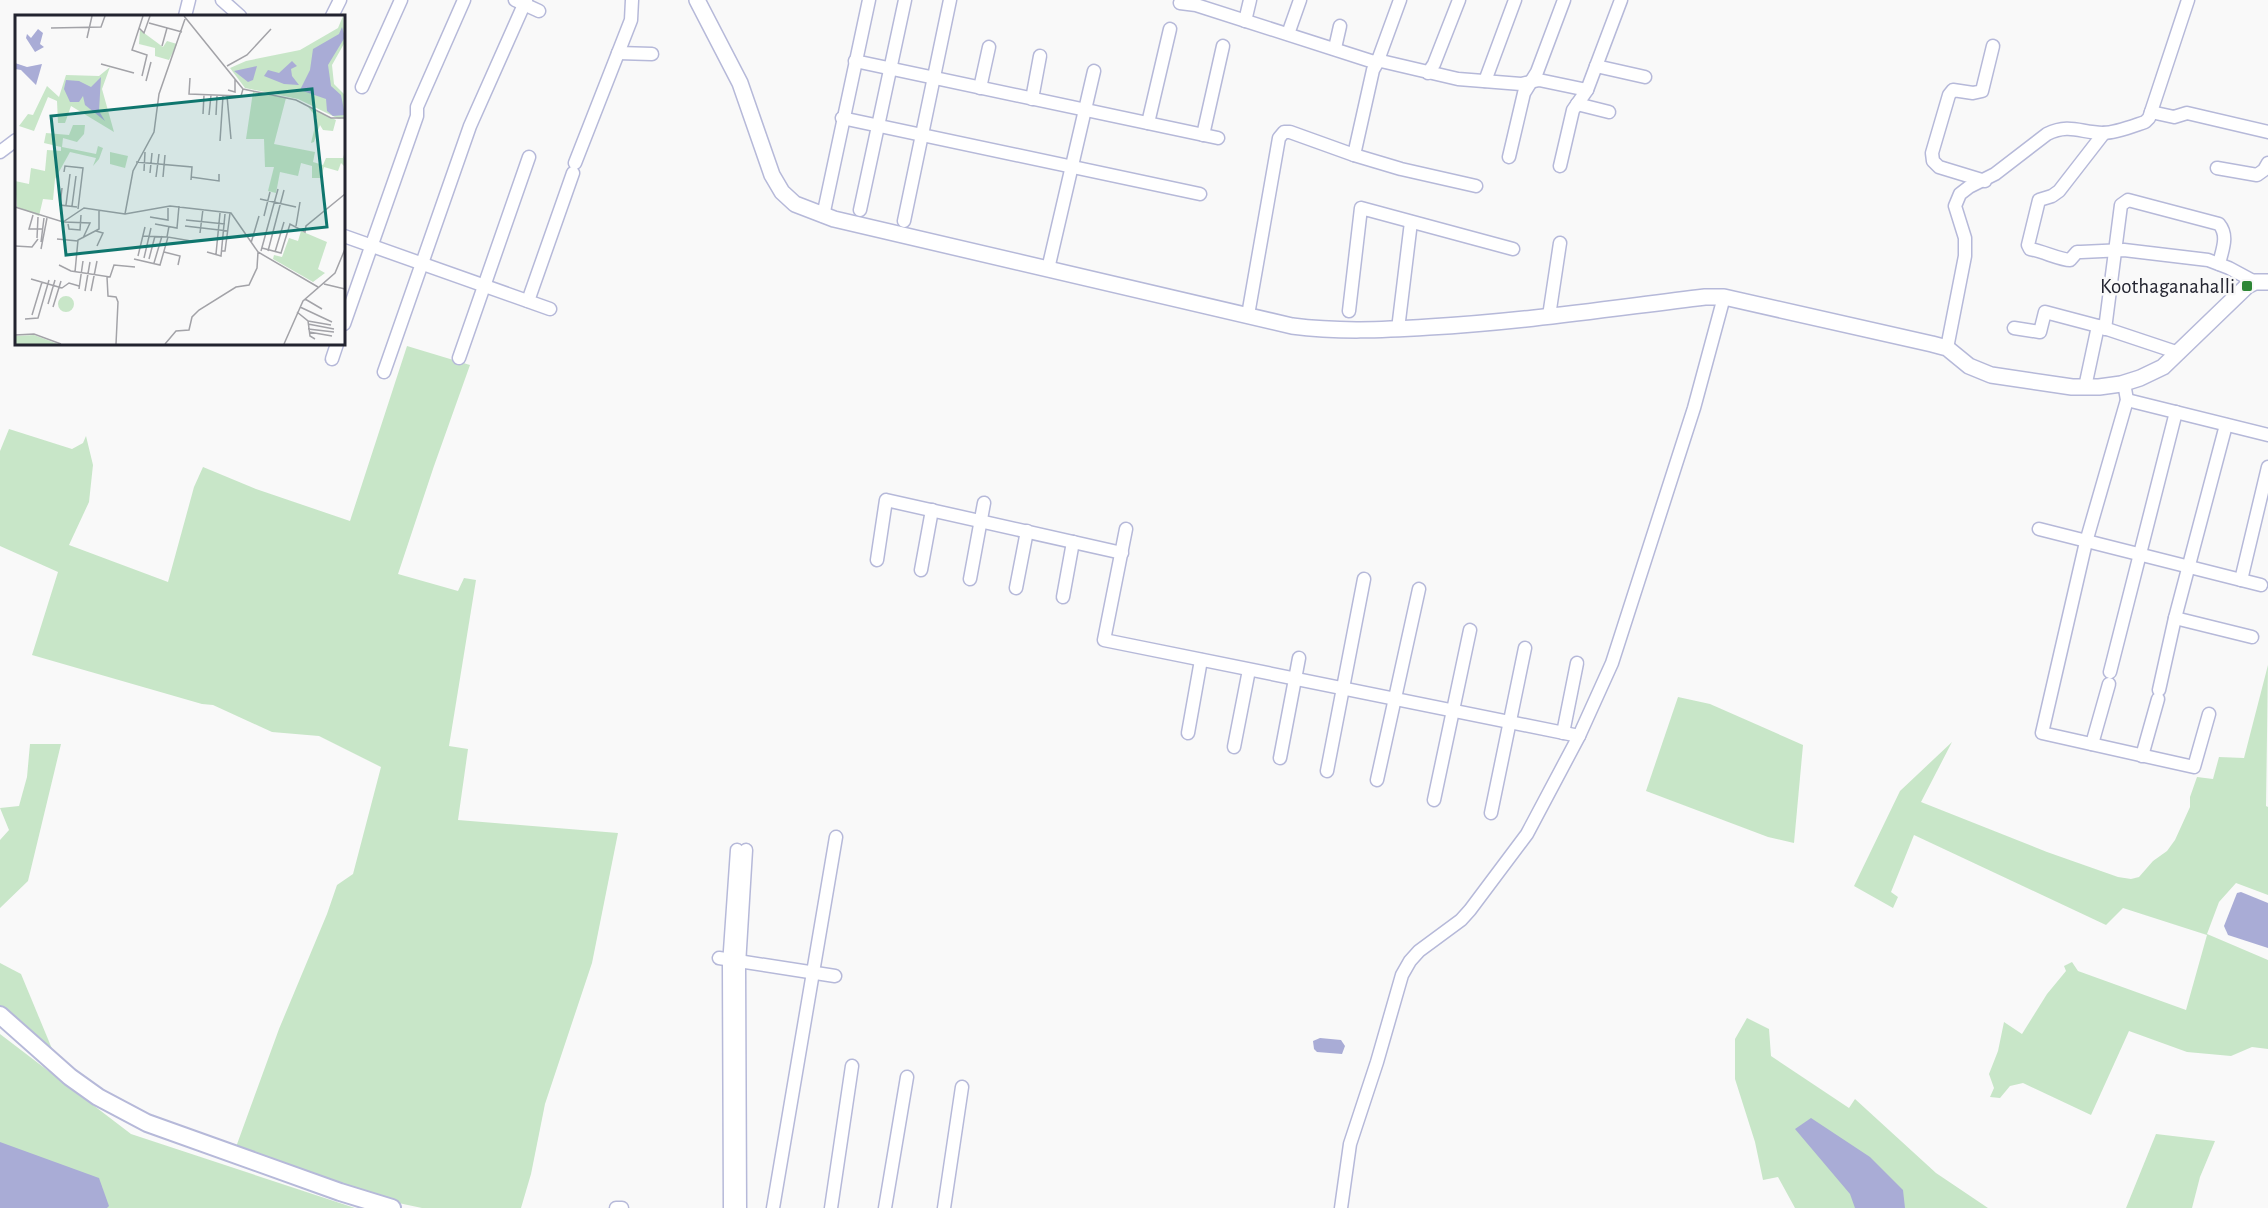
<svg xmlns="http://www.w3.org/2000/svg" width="2268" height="1208" viewBox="0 0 2268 1208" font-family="'Alegreya Sans',sans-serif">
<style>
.green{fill:#c8e6c8}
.water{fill:#a9acd6}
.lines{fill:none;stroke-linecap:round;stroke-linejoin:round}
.minor-casing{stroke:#b6b9d9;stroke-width:15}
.tertiary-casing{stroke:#b6b9d9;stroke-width:18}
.secondary-casing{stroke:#b6b9d9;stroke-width:20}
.minor{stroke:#fff;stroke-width:12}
.tertiary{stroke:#fff;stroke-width:15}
.secondary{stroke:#fff;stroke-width:16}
.poi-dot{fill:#2d8635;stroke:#f9f9f9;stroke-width:2}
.labels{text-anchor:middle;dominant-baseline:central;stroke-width:5;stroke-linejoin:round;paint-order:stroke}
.poi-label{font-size:21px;fill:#22232f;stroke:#f9f9f9;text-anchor:end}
.inset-road{fill:none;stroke:#a3a3a8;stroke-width:1.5}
.view{fill:#0f766e;fill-opacity:0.15;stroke:#0f766e;stroke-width:3}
.inset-edge{fill:none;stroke:#22232f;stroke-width:3}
</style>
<rect width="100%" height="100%" fill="#f9f9f9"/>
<g class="green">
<polygon points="407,346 470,365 434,466 398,574 458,591 464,578 476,580 449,746 468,749 458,820 618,833 592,963 545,1104 531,1174 521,1208 422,1208 389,1201 236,1147 279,1029 327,914 337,885 353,874 381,767 319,736 272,732 213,705 202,704 32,655 58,572 0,546 0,451 9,429 72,449 83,443 86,436 93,465 89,502 69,545 168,582 194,487 203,467 256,489 350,521"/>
<polygon points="2268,665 2266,806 2268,807 2268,895 2236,883 2219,902 2207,934 2268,960 2268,1049 2252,1047 2231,1056 2187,1052 2129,1031 2091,1115 2023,1083 2010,1086 2000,1098 1990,1097 1994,1088 1989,1074 1998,1051 2004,1022 2022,1034 2047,994 2066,971 2064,966 2072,962 2078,971 2186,1010 2207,935 2123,908 2106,925 1914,835 1891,892 1898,897 1893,908 1854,886 1900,791 1952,742 1921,802 2047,852 2118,877 2131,879 2139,877 2153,861 2167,851 2175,840 2190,807 2190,797 2197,777 2213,779 2219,757 2244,758"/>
<polygon points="1678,697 1710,704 1803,745 1794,843 1768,837 1646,791"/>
<polygon points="30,744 61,744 28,881 0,908 0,840 9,830 0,808 19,806 27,777"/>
<polygon points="0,963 21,974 55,1056 0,1009"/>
<polygon points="1747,1018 1769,1029 1771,1056 1849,1108 1855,1099 1936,1173 1988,1208 1795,1208 1778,1177 1763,1180 1755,1142 1735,1079 1735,1039"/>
<polygon points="0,1034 131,1134 355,1208 0,1208"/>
<polygon points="2156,1134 2215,1141 2200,1177 2192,1208 2126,1208"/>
</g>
<g class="water">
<polygon points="2241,892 2268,903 2268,948 2228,935 2224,926 2237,893"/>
<polygon points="1320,1038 1341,1040 1345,1046 1342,1054 1317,1052 1314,1049 1313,1041"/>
<polygon points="1811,1118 1870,1157 1903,1190 1905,1208 1855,1208 1850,1194 1795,1129"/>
<polygon points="0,1142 99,1178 109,1206 107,1208 0,1208"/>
</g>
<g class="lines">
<g class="minor-casing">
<g id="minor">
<polyline points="222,0 240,16"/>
<polyline points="515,0 539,11"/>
<polyline points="1180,3 1196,5 1377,63 1400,0"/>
<polyline points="185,16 189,0"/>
<polyline points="332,16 340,0"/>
<polyline points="1245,21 1250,0"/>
<polyline points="1288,34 1300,0"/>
<polyline points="1335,48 1340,26"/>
<polyline points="618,53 652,54"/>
<polyline points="855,61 1218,138"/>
<polyline points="1596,66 1645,77"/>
<polyline points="1428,73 1434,64 1459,0"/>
<polyline points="1485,81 1515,0"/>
<polyline points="362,87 401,0"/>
<polyline points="980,88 989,47"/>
<polyline points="1032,99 1040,56"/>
<polyline points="1577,104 1609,112"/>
<polyline points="2151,112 2174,117 2187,113 2268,132"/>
<polyline points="842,118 1200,194"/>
<polyline points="1148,123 1170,29"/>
<path d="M 2104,133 L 2059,191 L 2052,196 L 2039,200 L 2028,245 L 2030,249 C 2042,251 2061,260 2070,260 L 2077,252 L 2081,252 L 2124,250 L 2208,260 L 2229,268 L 2255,282"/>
<polyline points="1203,135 1223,46"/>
<polyline points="0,152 16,140"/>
<polyline points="1354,155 1373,70 1377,63 1381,61 1458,79 1521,84 1539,80 1587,90"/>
<polyline points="1509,157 1524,93 1537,72 1564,0"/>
<polyline points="575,163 631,20 632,0"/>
<polyline points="1560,166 1573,110 1587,90 1621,0"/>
<polyline points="2217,168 2257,175 2264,170 2268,163"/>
<polyline points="1985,181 1939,167 1933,161 1932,153 1949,95 1953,90 1973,93 1982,91 1993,46"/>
<polyline points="860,210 905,0"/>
<polyline points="823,216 869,0"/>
<polyline points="904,221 950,0"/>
<polyline points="344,236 550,309"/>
<polyline points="1048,269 1094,71"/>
<polyline points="528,301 573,173"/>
<polyline points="1349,311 1361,208 1513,249"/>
<polyline points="1248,315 1279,138 1284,132 1290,132 1354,155 1401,169 1476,186"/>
<polyline points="1549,316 1560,243"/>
<polyline points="344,324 417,116 417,107 464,0"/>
<polyline points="2014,328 2040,332 2045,312 2098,326 2179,353"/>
<polyline points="1398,329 1411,222"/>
<path d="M 2105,329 L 2121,205 L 2128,200 L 2219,224 C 2229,236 2222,250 2219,264"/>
<path d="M 1947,348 L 1965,256 L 1965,238 L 1955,206 L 1960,194 L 1969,187 L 1995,174 L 2047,134 C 2070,123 2081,133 2103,133 C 2116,133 2133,126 2145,122 L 2149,118 L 2188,0"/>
<polyline points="459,358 529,157"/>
<polyline points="332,359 337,344"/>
<polyline points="384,372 470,126 526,0"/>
<polyline points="2124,383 2127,400 2086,542 2042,733 2194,767 2209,714"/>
<polyline points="2085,387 2098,326"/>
<polyline points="2127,400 2268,435"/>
<polyline points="1126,529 1104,640 1579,736"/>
<polyline points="2039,529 2261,585"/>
<polyline points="877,560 886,500 1122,553"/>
<polyline points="921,570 932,510"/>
<polyline points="970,579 984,503"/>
<polyline points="2241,580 2268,467"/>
<polyline points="1016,588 1027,531"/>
<polyline points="1063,597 1073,542"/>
<polyline points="2175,618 2252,637"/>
<polyline points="2110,672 2176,412"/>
<polyline points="2159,690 2175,618 2226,425"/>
<polyline points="1188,733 1201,660"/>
<polyline points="1563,733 1577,663"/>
<polyline points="2092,744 2109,684"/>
<polyline points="1234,747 1249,670"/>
<polyline points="2142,756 2158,699"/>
<polyline points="1280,758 1299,658"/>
<polyline points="1327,771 1364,579"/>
<polyline points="1377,780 1419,589"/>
<polyline points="1434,800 1470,630"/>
<polyline points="1491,813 1525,648"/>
<polyline points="719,958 835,976"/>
<polyline points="616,1208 622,1208"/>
<polyline points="730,1208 729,965 737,850"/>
<polyline points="740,1208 739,965 746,850"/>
<polyline points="773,1208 836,837"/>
<polyline points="831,1208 852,1066"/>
<polyline points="885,1208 907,1077"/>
<polyline points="944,1208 962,1087"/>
<polyline points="1341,1208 1350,1144 1377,1062 1402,975 1410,961 1419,951 1461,920 1470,910 1527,834 1579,736 1612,663 1694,408 1724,297"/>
</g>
</g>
<g class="tertiary-casing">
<path id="tertiary" d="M 697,0 L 740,83 L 772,175 L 782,192 L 795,204 L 834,219 L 1292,326 C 1338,332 1382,330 1429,327 C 1521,322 1613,308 1705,297 L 1724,297 L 1932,344 L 1947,348 L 1969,366 L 1991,375 L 2072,387 L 2099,387 L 2121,384 L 2140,378 L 2163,367 L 2247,286 L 2255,282 L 2268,282"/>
</g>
<g class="secondary-casing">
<polyline id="secondary" points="0,1015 70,1077 98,1097 147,1123 340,1192 392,1208"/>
</g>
<use href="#minor" class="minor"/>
<use href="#tertiary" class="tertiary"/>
<use href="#secondary" class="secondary"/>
</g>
<rect class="poi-dot" x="2241" y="280" width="12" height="12" rx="3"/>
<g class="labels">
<g class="poi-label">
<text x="2235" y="286">Koothaganahalli</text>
</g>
</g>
<g transform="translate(15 15)">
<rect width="330" height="330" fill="#f9f9f9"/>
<path d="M 328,1 L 330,27 L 317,50 L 319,69 L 329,79 L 330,102 L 324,104 L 283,84 L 230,73 L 215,53 L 231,46 L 285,35 L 323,13 ZM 125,15 L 148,32 L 152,26 L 162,29 L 154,45 L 140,41 L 140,33 L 124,29 ZM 95,52 L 87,74 L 99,117 L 56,91 L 50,108 L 43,108 L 42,86 L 33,82 L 19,116 L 4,111 L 13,99 L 18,100 L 32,71 L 44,82 L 51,60 L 84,61 ZM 238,77 L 271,83 L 259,129 L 300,137 L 298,147 L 308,150 L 311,143 L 328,143 L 330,136 L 330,152 L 326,148 L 323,156 L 309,152 L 306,163 L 297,163 L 297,151 L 286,148 L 283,161 L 265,157 L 261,178 L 253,176 L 259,152 L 250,152 L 249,124 L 231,124 ZM 293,92 L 321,105 L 318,116 L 308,115 L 305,110 L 299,127 L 296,128 L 302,103 ZM 58,110 L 70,110 L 69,119 L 62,127 L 48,123 L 47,132 L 81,139 L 83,131 L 88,133 L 84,144 L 78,151 L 81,143 L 55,137 L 40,164 L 38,185 L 28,184 L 24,201 L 2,192 L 0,166 L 14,169 L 16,153 L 30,156 L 32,135 L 46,136 L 46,132 L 29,128 L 31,118 L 54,120 ZM 95,137 L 113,141 L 110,153 L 95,149 ZM 286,216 L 312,227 L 303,254 L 310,258 L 298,267 L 258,244 L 259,240 L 267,242 L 274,223 L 283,226 ZM43 289a8 8 0 1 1 16 0a8 8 0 1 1-16 0ZM 19,320 L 43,329 L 0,329 L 0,321 Z" fill="#c8e6c8"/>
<path d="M 327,12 L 330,22 L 313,50 L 316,71 L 326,80 L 330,100 L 318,101 L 312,96 L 311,84 L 285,75 L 295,55 L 298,34 L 324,19 ZM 23,14 L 28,18 L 25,29 L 29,32 L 20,37 L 11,23 L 12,19 L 16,23 ZM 277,46 L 282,51 L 276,54 L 277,61 L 284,70 L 269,69 L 249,61 L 253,55 L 264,58 ZM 0,48 L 12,52 L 27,49 L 21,70 L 6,55 L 0,54 ZM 242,51 L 238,65 L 233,67 L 219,56 ZM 86,62 L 84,96 L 90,106 L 70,90 L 68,81 L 64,87 L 55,87 L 49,74 L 51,65 L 64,66 L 76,72 Z" fill="#a9acd6"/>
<path class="inset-road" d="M 169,1 L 228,74 L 281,85 L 316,103 L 330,103M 134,8 L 167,17M 36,13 L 86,12 L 90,1M 124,13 L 129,18 L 135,1M 72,23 L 77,1M 147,31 L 152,13M 86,49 L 119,58M 212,51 L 232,40 L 256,14M 127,61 L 132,40 L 117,35 L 128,1M 175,63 L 174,79 L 226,81 L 228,74M 131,66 L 136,47M 213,75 L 220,77 L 220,64M 212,81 L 216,124M 188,99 L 189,80M 194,100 L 196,80M 201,100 L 202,81M 205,126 L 208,81M 121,147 L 177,152 L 176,165M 129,156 L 130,137M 49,157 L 50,151 L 68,153 L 63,194M 135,158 L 137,138M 141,162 L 144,139M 148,162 L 150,140M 176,162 L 204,166 L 204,159M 47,173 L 45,190 L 62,192M 245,184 L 281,192M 51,190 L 55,159M 57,191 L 61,161M 0,192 L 48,207 L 69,193 L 110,199 L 155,191 L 216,198 L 243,237 L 303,272M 110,199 L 118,156 L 139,117 L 144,79 L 170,4M 18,200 L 14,214 L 28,214M 249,201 L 255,177M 135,202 L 153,205 L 153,193M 171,205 L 210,209M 49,207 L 75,208 L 68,223M 53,209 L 54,214 L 65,215 L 66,200M 140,209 L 162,213 L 164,191M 170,211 L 213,216M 281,211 L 285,187M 81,216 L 88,218 L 82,231M 185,218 L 188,194M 128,221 L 152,222 L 154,211M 22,223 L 23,202M 42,224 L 63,226M 26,227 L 29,203M 236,228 L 244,201M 0,231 L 17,232 L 23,224M 247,233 L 266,238 L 275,209 L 290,217 L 291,211 L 330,179M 26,234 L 32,203M 206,236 L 210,236 L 215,198M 246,236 L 263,174M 253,236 L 269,175M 149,237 L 165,241 L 163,250M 192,237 L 206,241 L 210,199M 260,237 L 269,207M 201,239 L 205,198M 123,241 L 130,212M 129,243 L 136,213M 119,244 L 145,250 L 153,222 L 176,226M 134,244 L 140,221M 139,248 L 147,221M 44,250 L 56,256 L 95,262 L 99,250 L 120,252M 60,257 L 63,225 L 84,214 L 84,196M 92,262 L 93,281 L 101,282 L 103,287 L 101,329M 16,264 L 47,273M 309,269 L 330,274M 47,273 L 54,268 L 64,271M 64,274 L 68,246M 70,276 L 75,247M 76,276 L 82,246M 290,284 L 307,294M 33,289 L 40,265M 38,292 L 46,266M 285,292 L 317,307M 282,297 L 293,306 L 295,321 L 300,324M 17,300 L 27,267M 10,304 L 23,303 L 34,265M 293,306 L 316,310M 293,309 L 319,314M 293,314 L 319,317M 294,317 L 317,321M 0,320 L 19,319 L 46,329M 150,329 L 161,316 L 174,315 L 177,302 L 184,295 L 221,272 L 234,270 L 242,253 L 243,237M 269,329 L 288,286 L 320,258 L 330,234"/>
<path class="view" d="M 297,74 L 312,212 L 51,240 L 36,101 Z"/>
<rect width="330" height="330" class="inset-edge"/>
</g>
</svg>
